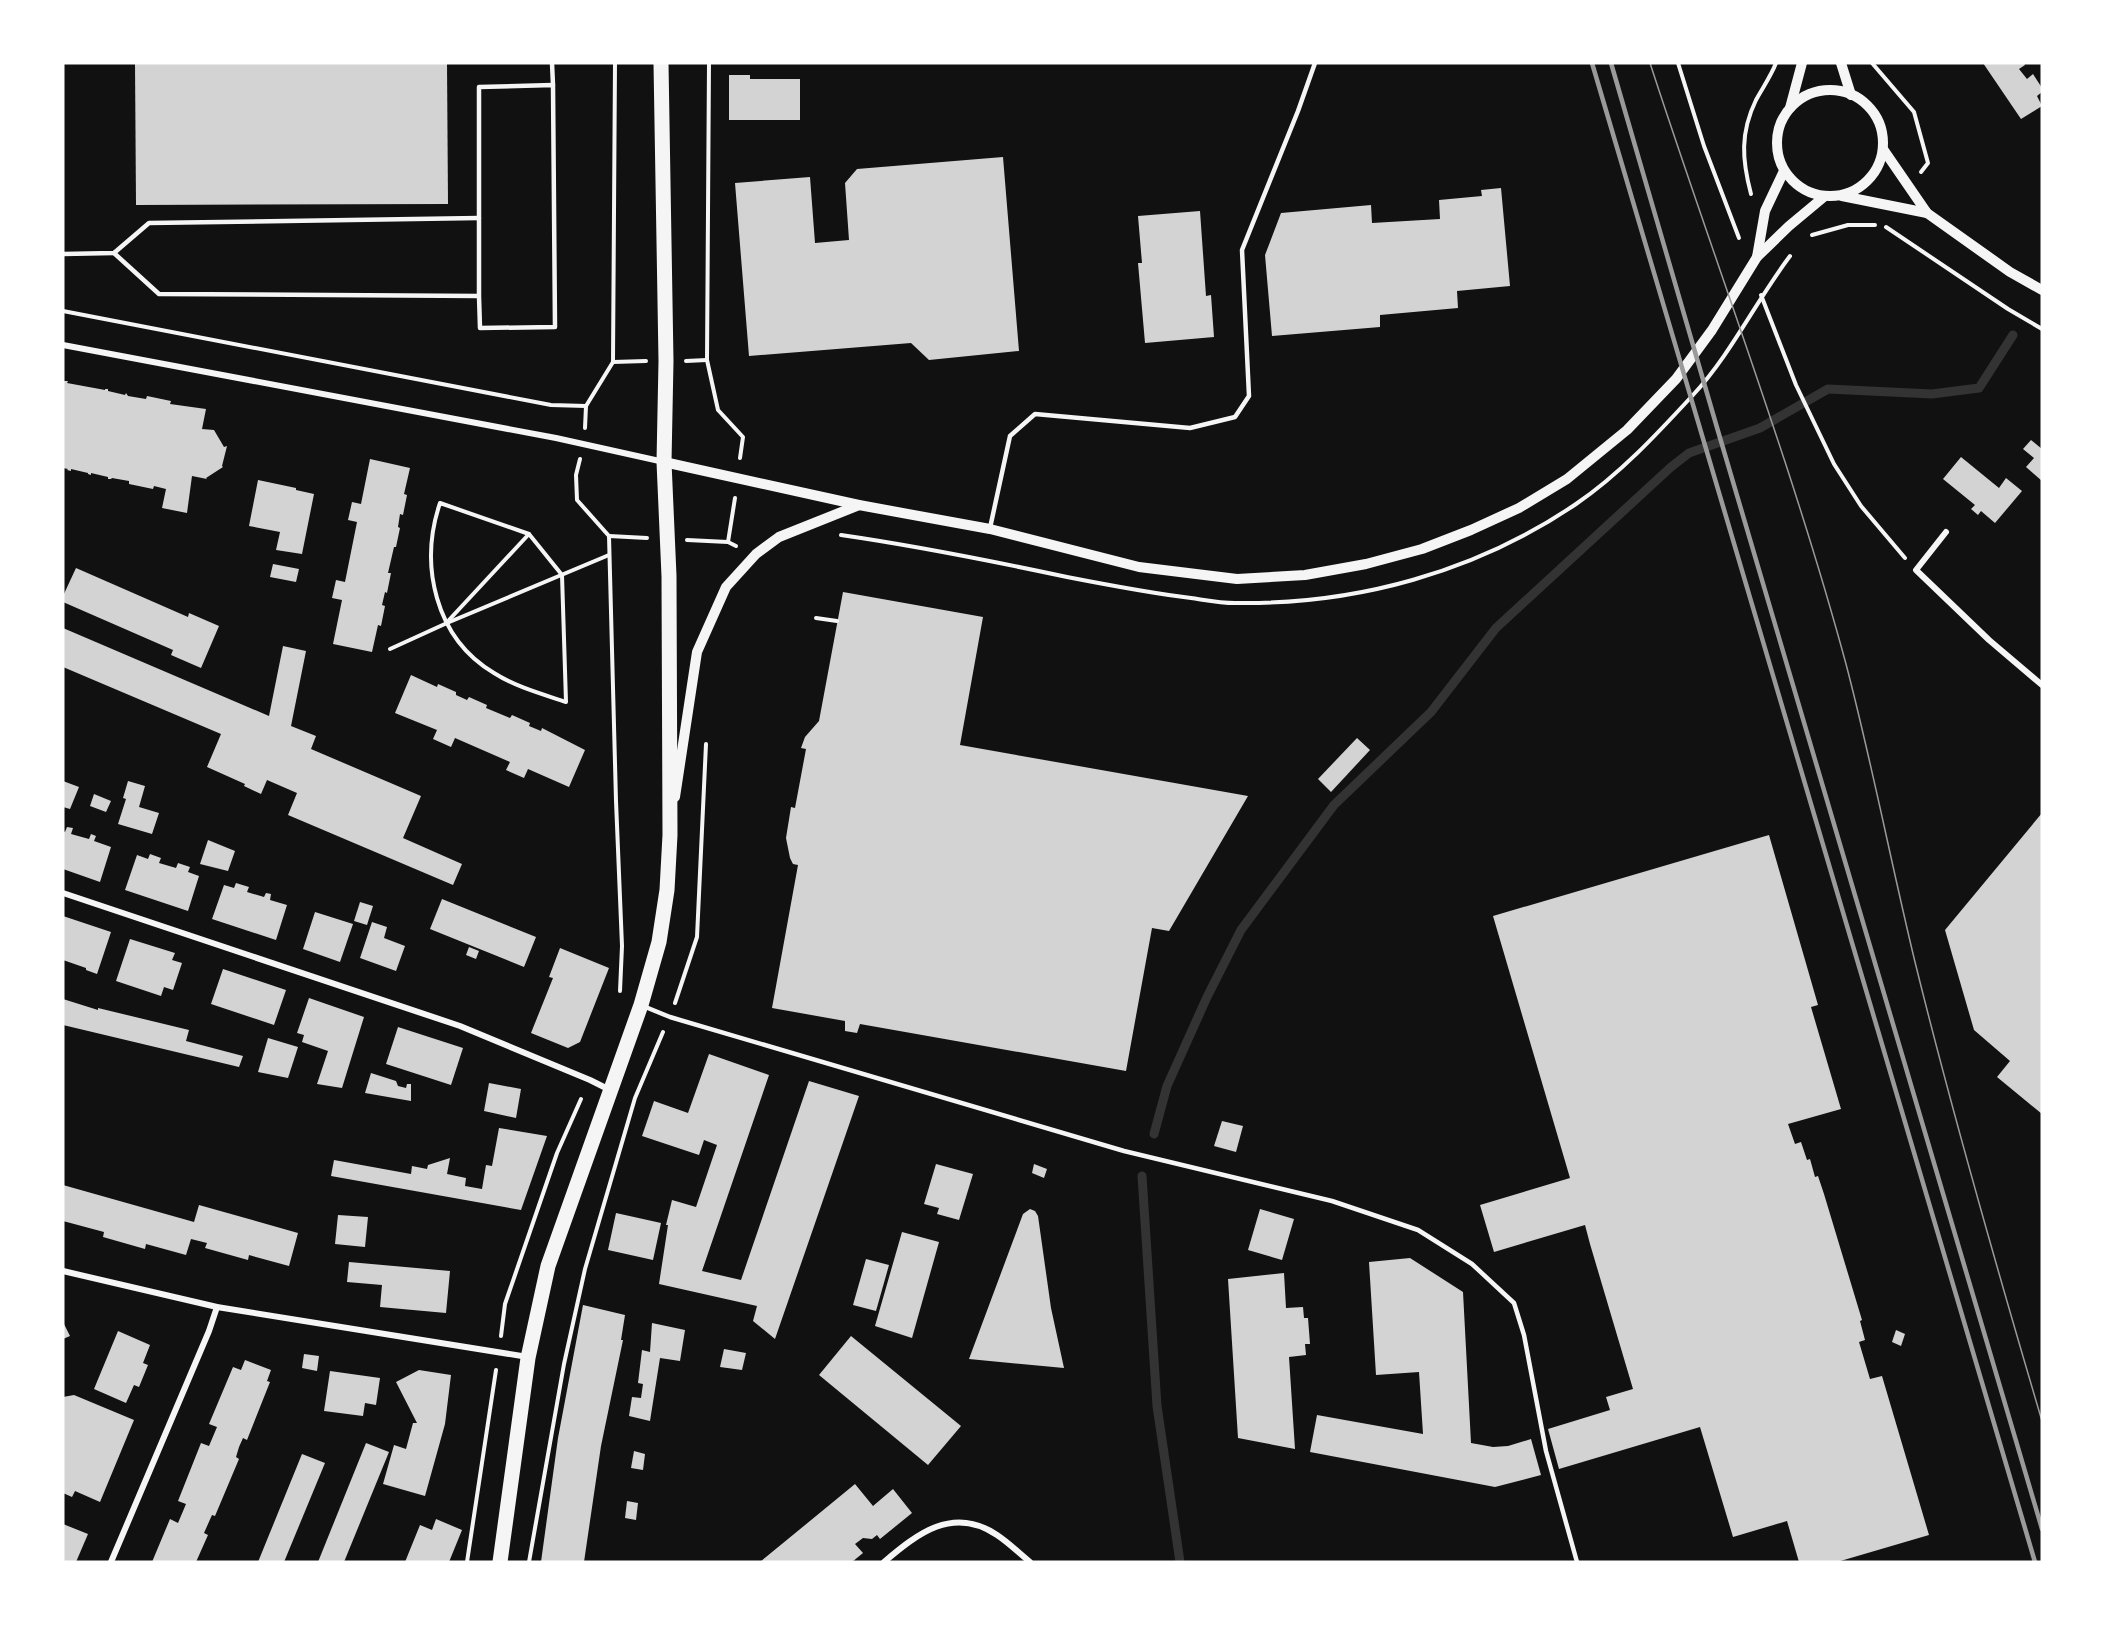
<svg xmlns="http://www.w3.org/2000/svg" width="2105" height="1625" viewBox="0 0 2105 1625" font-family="'Noto Sans',sans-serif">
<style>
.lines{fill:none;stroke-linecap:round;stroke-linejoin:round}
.stream{stroke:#333;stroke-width:9}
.building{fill:#d3d3d3}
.path{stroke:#f5f5f5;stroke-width:4}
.service{stroke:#f5f5f5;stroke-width:4.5}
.minor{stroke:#f5f5f5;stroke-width:6}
.tertiary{stroke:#f5f5f5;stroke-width:10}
.primary{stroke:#f5f5f5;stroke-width:15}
.tram{stroke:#9a9a9a;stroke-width:1.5}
.rail{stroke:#9a9a9a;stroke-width:4.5}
</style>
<rect width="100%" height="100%" fill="#111"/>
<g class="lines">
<g class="stream">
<polyline points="1154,1134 1167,1086 1207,997 1241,930 1334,805 1431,712 1496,628 1671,467 1689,453 1760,428 1828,389 1932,394 1979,388 2013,335"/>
<polyline points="1142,1176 1157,1406 1180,1562"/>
</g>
</g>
<g class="building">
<polygon points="135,63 447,63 448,204 136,205"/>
<polygon points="1983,63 2024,63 2025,65 2019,69 2027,79 2033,74 2042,88 2042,92 2037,96 2042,106 2021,119"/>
<polygon points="729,75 750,75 750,79 800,79 800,120 729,120"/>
<polygon points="1003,157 1019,351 929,360 911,343 749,356 735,183 810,177 815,243 849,240 845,183 857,169"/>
<polygon points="1501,188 1510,286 1457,291 1458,308 1380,315 1380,327 1272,336 1265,255 1281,213 1371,205 1372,223 1440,219 1439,200 1482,196 1481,190"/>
<polygon points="1200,211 1206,296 1211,295 1214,337 1145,343 1138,263 1142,263 1138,216"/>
<polygon points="64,381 68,381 67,383 105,390 105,389 108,389 108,391 125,395 126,393 128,396 146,399 147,396 171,401 170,404 206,409 202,429 214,430 224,447 227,446 222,466 223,467 206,478 207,479 192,476 187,513 162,508 166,489 154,486 153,489 129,484 129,481 112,478 111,479 108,479 108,477 91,473 91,475 88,474 88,473 71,469 71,471 67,470 68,469 63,468"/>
<polygon points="2031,440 2042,449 2042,481 2026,467 2034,458 2023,449"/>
<polygon points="1961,457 1999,488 2006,478 2022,491 1995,523 1981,511 1978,515 1971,509 1975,505 1943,479"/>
<polygon points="370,459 410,468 404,494 407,495 403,515 400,514 398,527 400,528 396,547 394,547 388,573 391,573 387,593 385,592 382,605 385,606 381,626 378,625 372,652 333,644 342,600 332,598 336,580 345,582 357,522 348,520 352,502 361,504"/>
<polygon points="258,480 296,488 296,490 314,494 302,554 276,550 280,532 249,526"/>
<polygon points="273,564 299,569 296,582 270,577"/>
<polygon points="76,568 188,617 189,613 219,626 201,668 171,655 173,650 63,602 63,596"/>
<polygon points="843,592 983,617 960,745 1248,796 1169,931 1152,928 1126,1071 860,1024 857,1033 845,1031 845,1021 772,1008 798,865 793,864 790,858 786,838 791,807 795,808 806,749 801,748 805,737 819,721"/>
<polygon points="63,628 269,716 283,646 306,651 291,726 316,736 311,749 421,796 403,838 462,864 453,885 288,815 297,793 267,780 261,794 244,786 245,784 207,767 221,734 63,667"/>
<polygon points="411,675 437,687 438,684 456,692 456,695 467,700 469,697 487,705 486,708 510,718 512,715 530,723 529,726 541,731 542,728 585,750 569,787 528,769 524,778 506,770 510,762 455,738 451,747 433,739 437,730 395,713"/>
<polygon points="1357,738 1370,750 1331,792 1318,779"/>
<polygon points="63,781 79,787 70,809 63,807"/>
<polygon points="128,781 145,786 139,807 159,813 152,834 118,824 126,799 123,798"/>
<polygon points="94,794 111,801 106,812 90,806"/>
<polygon points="2042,813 2042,1114 1997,1077 2010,1061 1974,1030 1945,930"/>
<polygon points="67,827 73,828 71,834 89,839 91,834 96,836 94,841 111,847 100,882 63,869 63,831 65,832"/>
<polygon points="1769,835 1818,1005 1811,1007 1841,1109 1788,1124 1795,1144 1801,1142 1807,1160 1810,1159 1815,1177 1818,1176 1824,1194 1862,1320 1860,1321 1865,1340 1859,1342 1870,1379 1882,1376 1929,1535 1837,1562 1799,1562 1787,1521 1733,1537 1700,1427 1559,1469 1548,1429 1610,1410 1606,1397 1633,1389 1590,1244 1585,1225 1494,1252 1480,1205 1570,1178 1493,916"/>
<polygon points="208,840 235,851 228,871 200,864"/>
<polygon points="150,854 161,858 159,863 176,868 178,863 190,867 188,872 199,876 188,911 125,890 137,855 148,859"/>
<polygon points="236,883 249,887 247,892 264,897 266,893 271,894 270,900 287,905 276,940 212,919 224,885 234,888"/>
<polygon points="442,899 536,937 524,967 430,929"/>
<polygon points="360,902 373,906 367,925 354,921"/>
<polygon points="315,912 353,924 340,962 303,949"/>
<polygon points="63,916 111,932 97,974 86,970 86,968 63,960"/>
<polygon points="372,922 387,927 384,938 405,946 396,971 360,958"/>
<polygon points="130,939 175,953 172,960 182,963 173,990 164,987 161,996 116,981"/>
<polygon points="469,947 479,951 476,959 466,955"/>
<polygon points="560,948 609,968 580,1042 568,1048 531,1033 553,978 549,977"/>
<polygon points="223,969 286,990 274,1025 211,1004"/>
<polygon points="309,998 364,1017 342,1088 317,1084 328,1051 302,1042 304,1035 297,1033"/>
<polygon points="63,999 98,1010 98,1008 189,1030 186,1041 243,1056 239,1067 63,1025"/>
<polygon points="398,1027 463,1048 451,1085 386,1064"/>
<polygon points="268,1038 298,1047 288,1078 258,1072"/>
<polygon points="709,1054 769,1075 702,1271 741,1280 809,1081 859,1096 775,1339 753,1321 757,1306 659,1284 668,1225 666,1225 672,1200 696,1207 717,1145 704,1140 699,1155 642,1136 654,1101 688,1113"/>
<polygon points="371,1073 396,1081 398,1086 406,1088 407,1084 411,1084 411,1101 365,1093"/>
<polygon points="489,1083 521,1089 516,1118 484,1111"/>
<polygon points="1222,1121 1243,1126 1236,1152 1214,1146"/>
<polygon points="499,1128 547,1136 521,1210 331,1176 334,1160 411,1174 412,1166 427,1169 428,1165 450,1158 447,1174 466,1178 465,1186 482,1189 486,1165 492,1166"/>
<polygon points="936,1164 973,1174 959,1220 937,1214 939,1208 924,1204"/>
<polygon points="1034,1164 1047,1169 1044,1178 1032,1173"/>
<polygon points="63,1185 194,1222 199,1205 298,1233 289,1266 249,1255 248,1260 205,1248 207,1243 191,1239 186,1255 146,1244 145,1249 103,1237 104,1232 63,1221"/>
<polygon points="1030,1209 1035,1211 1038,1216 1051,1308 1064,1368 969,1359 1023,1214"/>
<polygon points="1260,1209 1294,1219 1282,1260 1248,1250"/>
<polygon points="616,1213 661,1223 653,1260 608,1250"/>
<polygon points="338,1215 368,1217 365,1247 335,1244"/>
<polygon points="902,1232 939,1242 912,1338 875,1326"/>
<polygon points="1410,1258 1463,1292 1471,1443 1493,1447 1508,1446 1531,1439 1541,1475 1495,1487 1310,1452 1317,1415 1423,1434 1419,1372 1376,1375 1369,1262"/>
<polygon points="866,1259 889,1265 876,1311 853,1305"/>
<polygon points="349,1262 450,1271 446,1313 380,1307 382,1285 347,1282"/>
<polygon points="1284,1273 1286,1308 1303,1307 1304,1318 1308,1318 1310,1344 1305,1344 1306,1355 1289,1357 1295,1449 1238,1438 1228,1279"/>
<polygon points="583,1305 625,1315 621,1340 623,1340 601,1446 584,1562 541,1562 558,1438"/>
<polygon points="63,1322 70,1336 63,1339"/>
<polygon points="652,1323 685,1330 680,1361 660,1358 650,1421 629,1416 632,1397 641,1398 643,1384 638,1383 642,1350 650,1352"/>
<polygon points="1896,1330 1905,1334 1901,1346 1892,1342"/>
<polygon points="118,1331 150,1345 143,1363 148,1365 139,1387 134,1385 126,1403 94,1389"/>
<polygon points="851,1336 961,1426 928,1465 819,1375"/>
<polygon points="724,1349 746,1353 742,1370 720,1367"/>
<polygon points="304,1354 319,1356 317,1371 302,1368"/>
<polygon points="245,1360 271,1370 267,1381 270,1382 247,1440 243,1438 239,1447 236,1457 239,1459 215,1516 212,1515 204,1533 208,1535 196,1562 152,1562 170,1519 178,1523 186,1504 178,1501 201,1443 209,1446 217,1427 209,1424 233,1367 241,1370"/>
<polygon points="419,1370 451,1375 445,1424 425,1496 383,1484 394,1445 406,1449 413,1423 417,1423 396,1382"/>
<polygon points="330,1371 380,1378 376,1405 365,1403 363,1416 324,1411"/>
<polygon points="74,1395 134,1420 100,1502 75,1491 72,1497 63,1493 63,1397"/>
<polygon points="366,1443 389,1452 344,1562 318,1562"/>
<polygon points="634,1451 645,1454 643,1470 631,1468"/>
<polygon points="302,1454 325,1463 284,1562 258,1562"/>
<polygon points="855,1484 873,1506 893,1489 912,1513 880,1539 877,1535 872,1539 863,1538 855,1544 863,1553 852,1562 760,1562"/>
<polygon points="627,1501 638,1503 636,1520 625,1518"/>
<polygon points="436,1519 462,1530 449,1562 405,1562 420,1525 432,1530"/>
<polygon points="63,1524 88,1534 76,1562 63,1562"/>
</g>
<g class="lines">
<g class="path">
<polyline points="709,63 707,360 718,410 743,437 740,458"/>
<polyline points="1678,63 1704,146 1739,238"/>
<polyline points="1872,63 1914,112 1928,163 1921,172"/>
<path d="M 1751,194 C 1742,160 1740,133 1756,100 C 1763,87 1771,76 1776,63"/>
<polyline points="1886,227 2008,309 2042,329"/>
<polyline points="1812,235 1848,225 1875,225"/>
<polyline points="1761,295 1796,385 1834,464 1861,506 1905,558"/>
<polyline points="63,311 551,405 586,406"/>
<polyline points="686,361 707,360"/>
<polyline points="613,362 646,361"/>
<polyline points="585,428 586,406 613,362 615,63"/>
<polyline points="580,459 576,475 577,500 609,536 616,801 622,946 620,991"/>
<path d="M 440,503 L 529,534 L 562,575 L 566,702 C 542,694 516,687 494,673 C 435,638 419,565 440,503 Z"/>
<path d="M 841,535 C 917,546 992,561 1067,577 C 1108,585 1149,593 1191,598 C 1205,600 1220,603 1235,603 C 1356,605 1476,572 1576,504 C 1620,474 1657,434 1693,395 C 1731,354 1756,301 1790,256"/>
<polyline points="609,536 647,538"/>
<polyline points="687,540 728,542 736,546"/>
<polyline points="728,542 735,498"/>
<polyline points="816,618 837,621"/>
<polyline points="449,620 529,534"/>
<polyline points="390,649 447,623 609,555"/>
<polyline points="675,1003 697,937 706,744"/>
<polyline points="501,1336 505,1304 557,1153 581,1099"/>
<polyline points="467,1562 496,1370"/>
<polyline points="529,1562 564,1364 585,1269 635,1098 663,1032"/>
</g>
<g class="service">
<polyline points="552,63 553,85"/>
<polyline points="114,253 159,294 479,296 480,328 555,327 553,85 479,87 479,296"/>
<polyline points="63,254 114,253 149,223 479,218"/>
<polyline points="990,528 1010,436 1035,414 1190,428 1235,417 1249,396 1242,250 1298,111 1315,63"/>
<polyline points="643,1006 670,1017 1124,1151 1332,1201 1418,1230 1472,1264 1514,1303 1524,1335 1546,1451 1577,1562"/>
</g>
<g class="minor">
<polyline points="63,345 556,438 664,462"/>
<polyline points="1946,532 1916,570 1989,640 2042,685"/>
<polyline points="63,893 460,1026 590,1080 610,1090"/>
<polyline points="63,1271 217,1307 528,1357"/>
<polyline points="111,1562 209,1331 217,1307"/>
<path d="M 884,1562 C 917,1534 953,1505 997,1535 C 1009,1543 1019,1553 1030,1562"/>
</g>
<g class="tertiary">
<polyline points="1841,63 1851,95"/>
<circle cx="1830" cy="143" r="53"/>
<polyline points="1790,108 1802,63"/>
<polyline points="1883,149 1927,213 2010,272 2042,290"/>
<polyline points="1842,196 1927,213"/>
<polyline points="1757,257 1765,211 1784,171"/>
<polyline points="664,462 859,505 990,529 1139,567 1237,579 1305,575 1366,564 1422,549 1471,530 1519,508 1567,479 1627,430 1676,379 1712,330 1757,257 1789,226 1825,196"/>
<polyline points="675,797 697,652 726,587 756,554 779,537 859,505"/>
</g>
<polyline class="primary" points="500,1562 528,1358 548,1266 641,1005 659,942 667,890 670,835 669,576 664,462 666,361 661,63"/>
<path class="tram" d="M 1650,63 C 1715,263 1791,461 1846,664 C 1872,763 1891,863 1915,962 C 1953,1116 1997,1269 2042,1421"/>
<g class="rail">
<polyline points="1592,63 2035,1562"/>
<polyline points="1611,63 1718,431 2042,1529"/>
</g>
</g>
<rect width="2105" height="1625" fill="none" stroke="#ffffff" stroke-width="129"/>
</svg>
